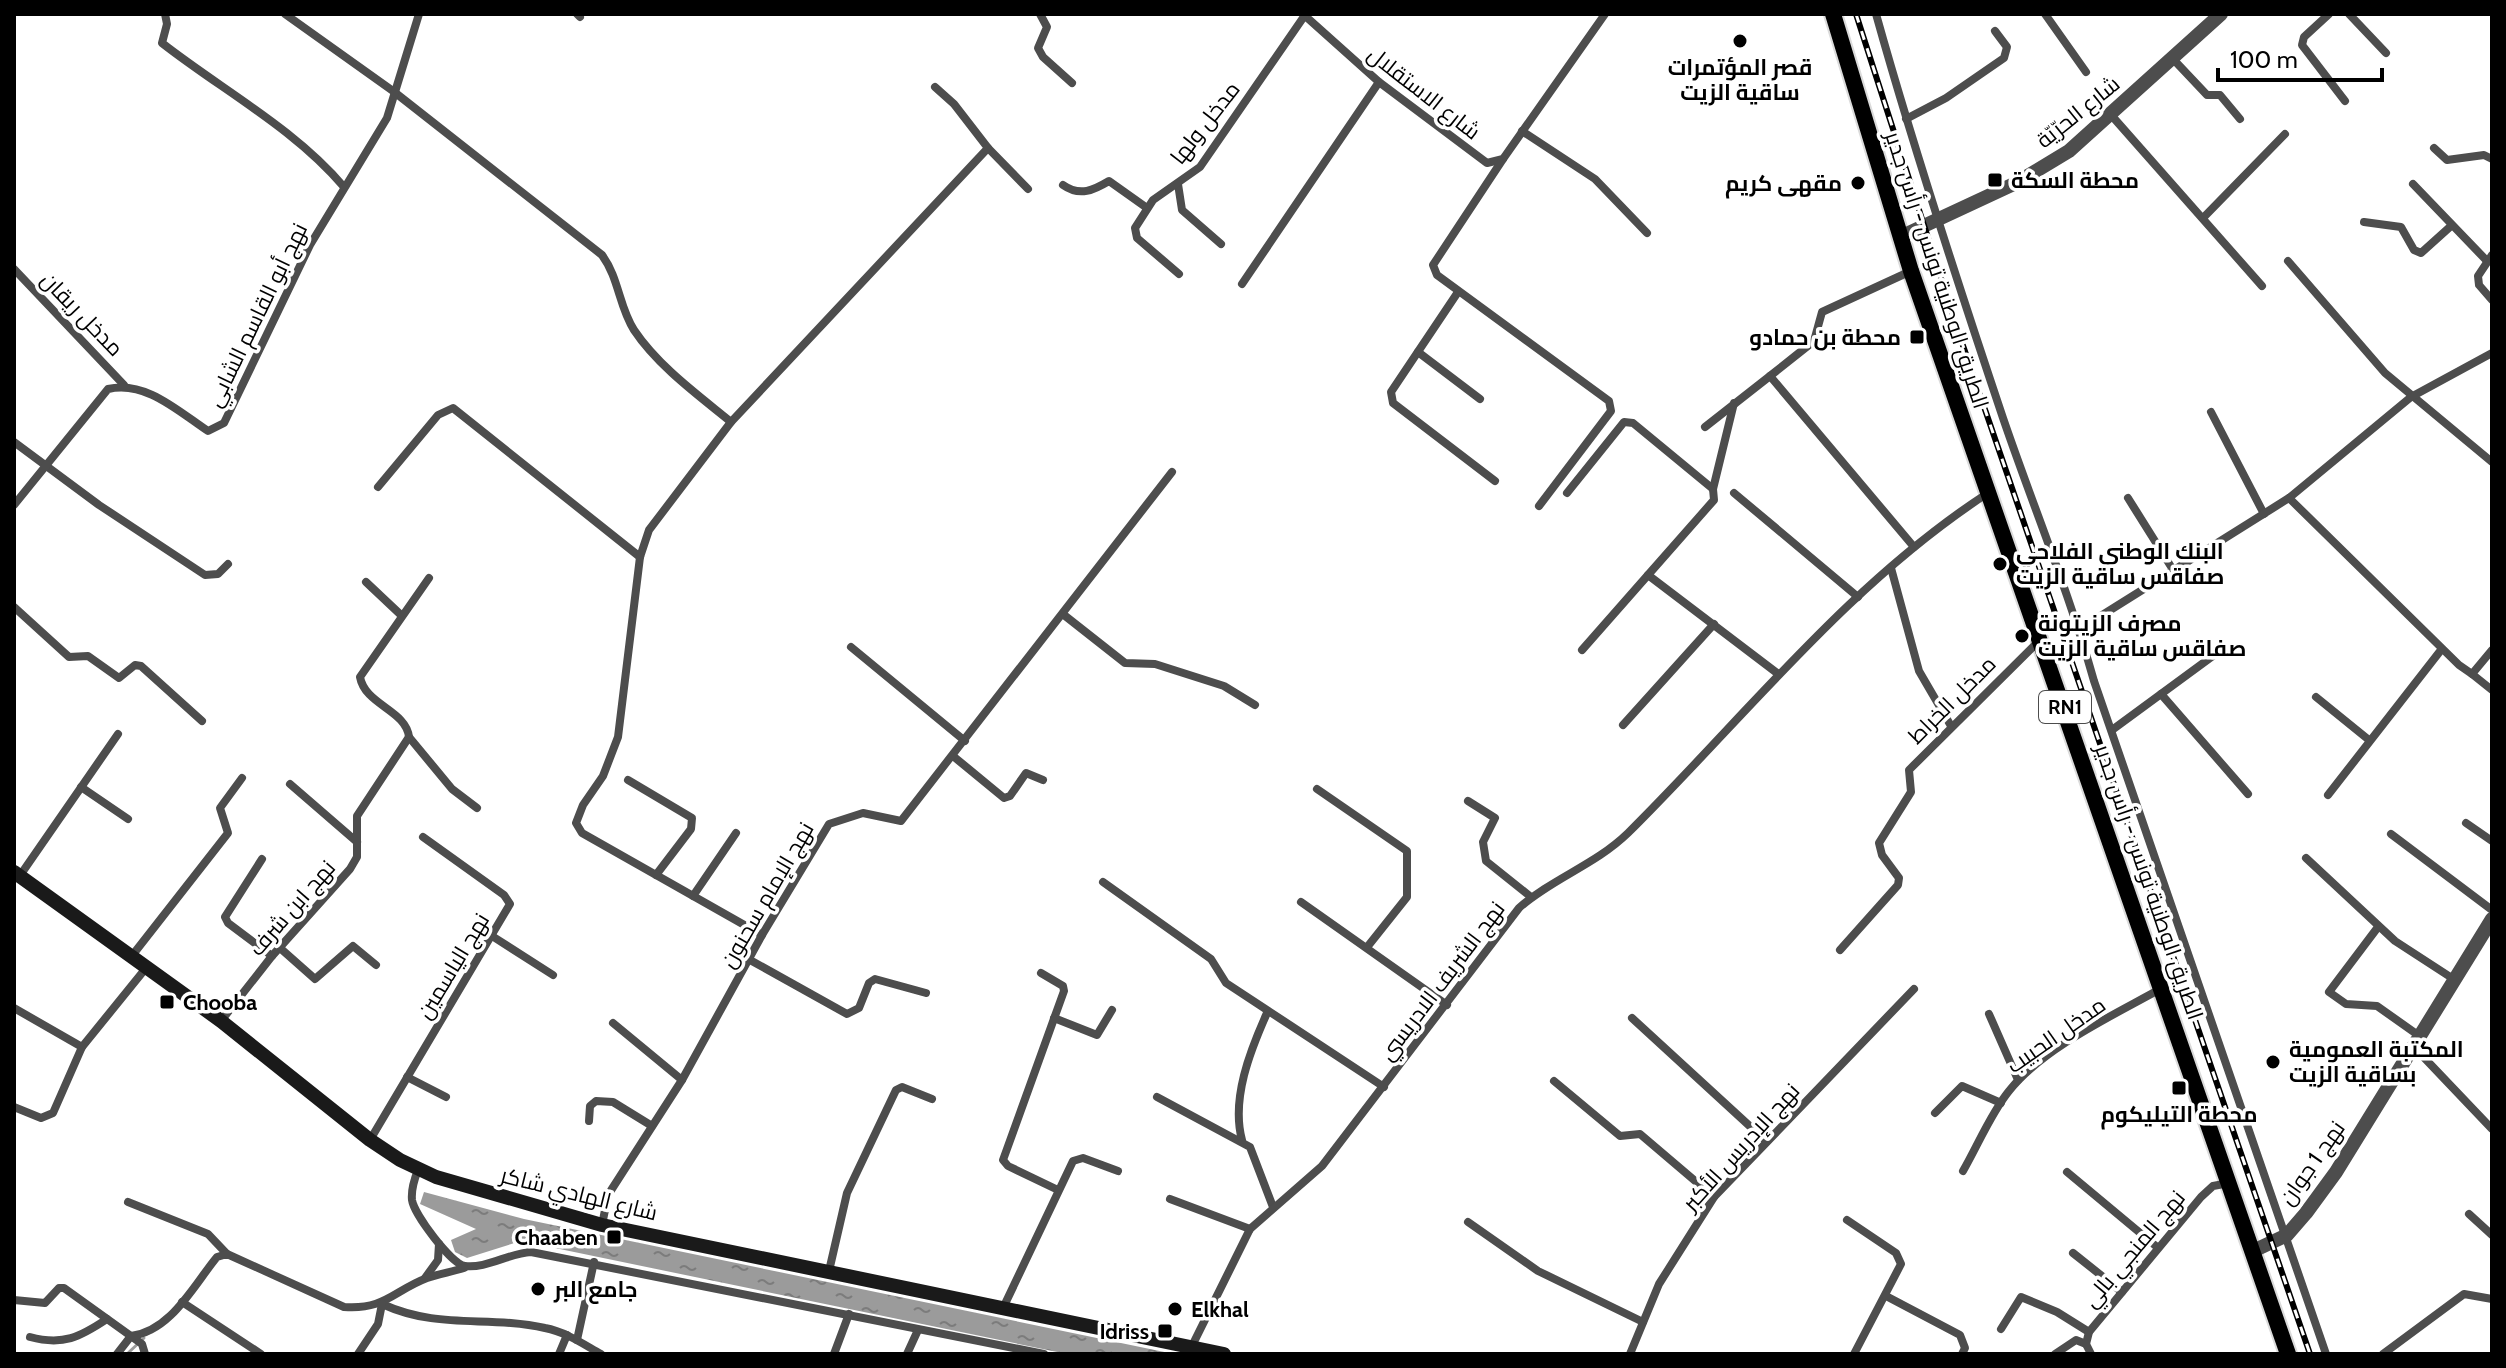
<svg xmlns="http://www.w3.org/2000/svg" width="2506" height="1368" viewBox="0 0 2506 1368" font-family="Cabin,Cairo,sans-serif">
<style>
.water{fill:url(#water-ripples)}
.lines{fill:none;stroke-linecap:round;stroke-linejoin:round}
.stream{stroke:#9b9b9b;stroke-width:3}
.primary-casing{stroke:#dbdbdb;stroke-width:20}
.minor{stroke:#4d4d4d;stroke-width:8}
.tertiary{stroke:#4d4d4d;stroke-width:14}
.secondary{stroke:#1a1a1a;stroke-width:14}
.primary{stroke:#000;stroke-width:16}
.rail-casing{stroke:#000;stroke-width:6}
.rail{stroke:#fff;stroke-width:3;stroke-dasharray:9;stroke-linecap:butt}
.poi-dot{fill:#000;stroke:#fff;stroke-width:3}
.labels{text-anchor:middle;dominant-baseline:central;stroke-width:7;stroke-linejoin:round;paint-order:stroke}
.shield{fill:#fff;stroke:#4c4c4c;stroke-width:2}
.shield-label{font-size:20px;font-weight:bold;fill:#000}
.poi-label{font-size:22px;font-weight:bold;fill:#000;stroke:#fff;text-anchor:start}
.street-label{font-size:22px;fill:#000;stroke:#fff}
</style>
<defs>
<pattern id="water-ripples" width="26" height="14" patternUnits="userSpaceOnUse" patternTransform="scale(2)"><rect width="26" height="14" fill="#9b9b9b"/><path d="M2 4q2-2 4 0t4 0M15 11q2-2 4 0t4 0" fill="none" stroke="#7c7c7c"/></pattern>
</defs>
<rect width="100%" height="100%" fill="#fff"/>
<polygon class="water" points="424,1192 524,1219 1174,1354 1067,1354 521,1241 467,1258 455,1252 451,1240 476,1229 420,1204"/>
<g class="lines">
<polyline class="stream" points="127,1354 144,1338"/>
<g class="primary-casing">
<polyline id="primary" points="1833,14 1911,271 2288,1354"/>
</g>
<g class="minor">
<path d="M 165,14 L 167,24 L 162,43 C 222,90 294,128 344,187"/>
<path d="M 285,14 L 393,91 L 602,255 C 619,278 619,307 634,330 C 658,366 698,395 731,422"/>
<polyline points="577,14 580,17"/>
<polyline points="1040,14 1047,27 1038,48 1043,57 1072,83"/>
<polyline points="1303,14 1379,82 1487,163 1503,159 1605,14"/>
<path d="M 1876,14 C 1914,150 1958,284 2003,418 C 2033,506 2069,592 2094,681 L 2326,1354"/>
<polyline points="2045,14 2086,72"/>
<polyline points="2329,14 2304,37 2302,45 2345,101"/>
<polyline points="2349,14 2386,53"/>
<polyline points="2173,59 2207,95 2220,95 2240,119"/>
<polyline points="2112,116 2262,286"/>
<polyline points="1906,119 1946,98 2004,58 2007,47 1995,31"/>
<polyline points="1522,131 1595,179 1647,233"/>
<polyline points="988,148 1028,189"/>
<polyline points="2434,148 2447,160 2484,155 2492,159"/>
<polyline points="1503,159 1433,265 1437,275 1609,401 1611,411 1539,506"/>
<polyline points="1178,184 1182,210 1221,244"/>
<polyline points="2413,184 2487,261"/>
<path d="M 1063,185 C 1080,197 1094,190 1109,181 L 1147,208"/>
<polyline points="2203,218 2285,134"/>
<polyline points="2364,222 2401,227 2414,250 2421,253 2451,226"/>
<polyline points="2492,255 2478,276 2479,285 2492,300"/>
<polyline points="2288,261 2385,373 2492,462"/>
<polyline points="14,269 124,385"/>
<polyline points="1179,274 1137,238 1135,228 1153,200 1200,167 1305,15"/>
<polyline points="1242,284 1379,82"/>
<polyline points="1458,292 1391,392 1393,403 1495,481"/>
<polyline points="1418,352 1480,399"/>
<polyline points="1770,376 1814,341 1822,312 1911,271"/>
<polyline points="2211,412 2264,514"/>
<polyline points="1705,427 1770,376 1914,547"/>
<polyline points="14,442 99,505 205,575 218,574 228,564"/>
<polyline points="378,487 438,415 453,408 640,557"/>
<polyline points="1713,489 1734,403"/>
<polyline points="1567,493 1624,422 1633,423 1713,489 1714,500 1648,575"/>
<polyline points="1734,493 1858,597"/>
<polyline points="2128,498 2175,573"/>
<polyline points="2289,498 2459,665 2472,674 2492,650"/>
<path d="M 14,505 L 108,389 C 145,380 178,411 208,431 L 224,423 L 310,245 L 387,118 L 419,14"/>
<polyline points="1891,568 1919,671 1951,726"/>
<polyline points="366,582 401,615"/>
<polyline points="14,607 69,657 88,656 119,678 135,665 141,666 202,721"/>
<polyline points="1064,615 1125,663 1155,664 1224,686 1255,705"/>
<polyline points="2080,629 2289,498 2411,397 2492,353"/>
<polyline points="851,647 965,741"/>
<polyline points="1582,650 1648,575 1777,673"/>
<polyline points="2472,674 2492,690"/>
<polyline points="2161,694 2248,794"/>
<polyline points="2316,697 2369,740"/>
<polyline points="1623,725 1714,624"/>
<polyline points="2112,730 2225,647"/>
<polyline points="409,737 452,789 477,808"/>
<polyline points="953,756 1004,798 1010,796 1026,773 1043,780"/>
<polyline points="628,780 692,818 691,829 656,875"/>
<polyline points="290,784 357,842"/>
<polyline points="81,787 128,819"/>
<polyline points="1317,789 1407,851 1407,897 1368,946"/>
<polyline points="2328,795 2441,650"/>
<polyline points="1468,801 1495,818 1483,842 1486,861 1531,897"/>
<polyline points="2466,823 2492,841"/>
<polyline points="2391,834 2492,910"/>
<polyline points="2306,858 2395,941 2455,980"/>
<polyline points="262,859 225,917 228,923 272,956"/>
<polyline points="19,877 118,734"/>
<polyline points="1103,882 1211,959 1226,983 1384,1087"/>
<polyline points="693,896 736,833"/>
<polyline points="1301,902 1447,1005"/>
<polyline points="2378,927 2329,992 2346,1004 2377,1006 2418,1035"/>
<polyline points="762,935 582,833 576,823 583,805 603,776 618,737 640,557 649,530 731,422 988,148 954,104 935,87"/>
<polyline points="492,936 553,975"/>
<polyline points="280,948 315,979 353,946 376,965"/>
<polyline points="1840,950 1898,885 1899,878 1882,855 1879,843 1911,792 1909,770 2040,640"/>
<polyline points="131,957 228,833 220,808 242,778"/>
<polyline points="750,960 847,1014 859,1008 869,983 875,979 926,993"/>
<polyline points="1041,973 1063,986 1064,991 1003,1160 1008,1166 1058,1190"/>
<polyline points="14,1008 82,1047"/>
<polyline points="1989,1014 2018,1080"/>
<polyline points="1054,1018 1097,1035 1112,1010"/>
<polyline points="1632,1018 1766,1141"/>
<path d="M 221,1021 L 272,956 L 350,869 L 357,857 L 357,816 L 409,737 C 406,710 365,705 360,677 L 429,578"/>
<polyline points="613,1023 682,1080"/>
<polyline points="2413,1046 2492,1129"/>
<polyline points="407,1077 446,1097"/>
<polyline points="1554,1081 1620,1136 1640,1134 1714,1197"/>
<polyline points="1157,1097 1250,1147 1273,1207"/>
<polyline points="14,1107 41,1118 53,1113 82,1047 146,968"/>
<polyline points="1935,1113 1962,1086 2001,1103"/>
<polyline points="589,1121 590,1106 596,1101 613,1102 652,1126"/>
<polyline points="370,1140 510,904 504,895 423,837"/>
<path d="M 1242,1140 C 1231,1099 1250,1051 1267,1013"/>
<path d="M 418,1170 C 414,1180 411,1190 412,1200 C 414,1214 451,1264 465,1266 C 485,1269 510,1253 531,1252 L 1044,1354"/>
<path d="M 1963,1171 C 1978,1145 1991,1113 2009,1091 C 2044,1047 2114,1015 2162,988"/>
<polyline points="2067,1172 2157,1247"/>
<polyline points="1170,1199 1250,1229"/>
<polyline points="128,1202 208,1234 227,1254"/>
<polyline points="2469,1214 2492,1235"/>
<polyline points="1847,1220 1896,1253 1901,1264 1854,1354"/>
<polyline points="1468,1222 1538,1271 1643,1322"/>
<polyline points="602,1225 608,1195 682,1080 762,935 829,824 863,813 901,821 1172,472"/>
<polyline points="2073,1253 2122,1292"/>
<polyline points="829,1271 847,1193 896,1090 902,1087 932,1099"/>
<polyline points="425,1278 438,1260 439,1244"/>
<polyline points="1886,1296 1960,1335 1965,1348 1962,1354"/>
<polyline points="14,1300 45,1303 59,1288 64,1288 142,1344 145,1354"/>
<polyline points="182,1302 261,1354"/>
<path d="M 382,1304 C 439,1330 487,1315 545,1328 C 566,1332 583,1344 601,1354"/>
<polyline points="1004,1306 1073,1161 1083,1158 1118,1171"/>
<polyline points="2001,1329 2021,1297 2057,1312 2089,1332"/>
<path d="M 30,1337 C 63,1346 80,1337 107,1319"/>
<polyline points="577,1340 594,1262"/>
<path d="M 1191,1348 L 1250,1229 L 1322,1166 L 1519,908 C 1553,878 1595,865 1628,833 C 1745,717 1848,584 1988,493"/>
<path d="M 117,1354 L 131,1336 C 171,1331 193,1286 217,1257 L 227,1254 L 344,1307 C 385,1310 393,1291 427,1278 C 438,1274 451,1272 464,1268"/>
<polyline points="358,1354 378,1324 382,1304"/>
<polyline points="559,1354 567,1335"/>
<polyline points="834,1354 849,1314"/>
<polyline points="907,1354 918,1330"/>
<polyline points="1630,1354 1659,1284 1714,1197 1914,989"/>
<polyline points="2055,1354 2076,1340 2086,1344"/>
<polyline points="2091,1354 2086,1344 2089,1332 2201,1197 2213,1186 2229,1183"/>
<polyline points="2383,1354 2464,1294 2492,1299"/>
</g>
<g class="tertiary">
<polyline points="1900,237 2016,183 2069,151 2221,14"/>
<polyline points="2253,1251 2287,1235 2306,1213 2336,1172 2492,919"/>
</g>
<polyline class="secondary" points="14,872 221,1021 370,1140 400,1160 436,1177 602,1225 1224,1354"/>
<use href="#primary" class="primary"/>
<g class="rail-casing">
<polyline id="rail" points="1856,14 1959,334 2310,1354"/>
</g>
<use href="#rail" class="rail"/>
</g>
<g class="poi-dot">
<circle cx="1740" cy="41" r="8"/>
<rect x="1987" y="172" width="16" height="16" rx="4"/>
<circle cx="1858" cy="183" r="8"/>
<rect x="1909" y="329" width="16" height="16" rx="4"/>
<circle cx="2000" cy="564" r="8"/>
<circle cx="2022" cy="636" r="8"/>
<rect x="159" y="994" width="16" height="16" rx="4"/>
<circle cx="2273" cy="1062" r="8"/>
<rect x="2171" y="1080" width="16" height="16" rx="4"/>
<rect x="606" y="1229" width="16" height="16" rx="4"/>
<circle cx="538" cy="1289" r="8"/>
<circle cx="1175" cy="1309" r="8"/>
<rect x="1157" y="1323" width="16" height="16" rx="4"/>
</g>
<g class="labels">
<rect class="shield" x="2039" y="691" width="52" height="32" rx="6"/>
<g class="shield-label">
<text x="2065" y="707">RN1</text>
</g>
<g class="poi-label">
<text x="1740" y="67" text-anchor="middle">قصر المؤتمرات<tspan x="1740" dy="25">ساقية الزيت</tspan></text>
<text x="2011" y="180">محطة السكة</text>
<text x="1842" y="183" text-anchor="end">مقهى كريم</text>
<text x="1901" y="337" text-anchor="end">محطة بن حمادو</text>
<text x="2016" y="551">البنك الوطني الفلاحي<tspan x="2016" dy="25">صفاقس ساقية الزيت</tspan></text>
<text x="2038" y="623">مصرف الزيتونة<tspan x="2038" dy="25">صفاقس ساقية الزيت</tspan></text>
<text x="183" y="1002">Chooba</text>
<text x="2289" y="1049">المكتبة العمومية<tspan x="2289" dy="25">بساقية الزيت</tspan></text>
<text x="2179" y="1114" text-anchor="middle">محطة التيليكوم</text>
<text x="598" y="1237" text-anchor="end">Chaaben</text>
<text x="554" y="1289">جامع البر</text>
<text x="1191" y="1309">Elkhal</text>
<text x="1149" y="1331" text-anchor="end">Idriss</text>
</g>
<g class="street-label">
<text transform="translate(1424 93) rotate(38)">شارع الاستقلال</text>
<text transform="translate(2078 112) rotate(-39)">شارع الحرّيّة</text>
<text transform="translate(1205 123) rotate(-52)">مدخل ولها</text>
<text transform="translate(1937 270) rotate(72)">الطريق الوطنية تونس - رأس جدير</text>
<text transform="translate(82 314) rotate(46)">مدخل ريقان</text>
<text transform="translate(257 315) rotate(-64)">نهج أبو القاسم الشابي</text>
<text transform="translate(1952 700) rotate(-45)">مدخل الخراط</text>
<text transform="translate(2149 882) rotate(71)">الطريق الوطنية تونس - رأس جدير</text>
<text transform="translate(767 895) rotate(-60)">نهج الإمام سحنون</text>
<text transform="translate(292 908) rotate(-49)">نهج ابن شرف</text>
<text transform="translate(453 966) rotate(-59)">نهج الياسمين</text>
<text transform="translate(1442 981) rotate(-53)">نهج الشريف الادريسي</text>
<text transform="translate(2056 1035) rotate(-35)">مدخل الحبيب</text>
<text transform="translate(1741 1147) rotate(-48)">نهج الإدريس الأكبر</text>
<text transform="translate(2312 1163) rotate(-55)">نهج 1 جوان</text>
<text transform="translate(579 1194) rotate(14)">شارع الهادي شاكر</text>
<text transform="translate(2134 1249) rotate(-50)">نهج المنجي بالي</text>
</g>
</g>
<rect width="2506" height="1368" fill="none" stroke="#000000" stroke-width="32"/>
<path d="M2218 68v12h164v-12" fill="none" stroke="#000000" stroke-width="4"/>
<text x="2230" y="68" font-size="24" fill="#000000" stroke="#ffffff" stroke-width="6" paint-order="stroke">100 m</text>
</svg>
